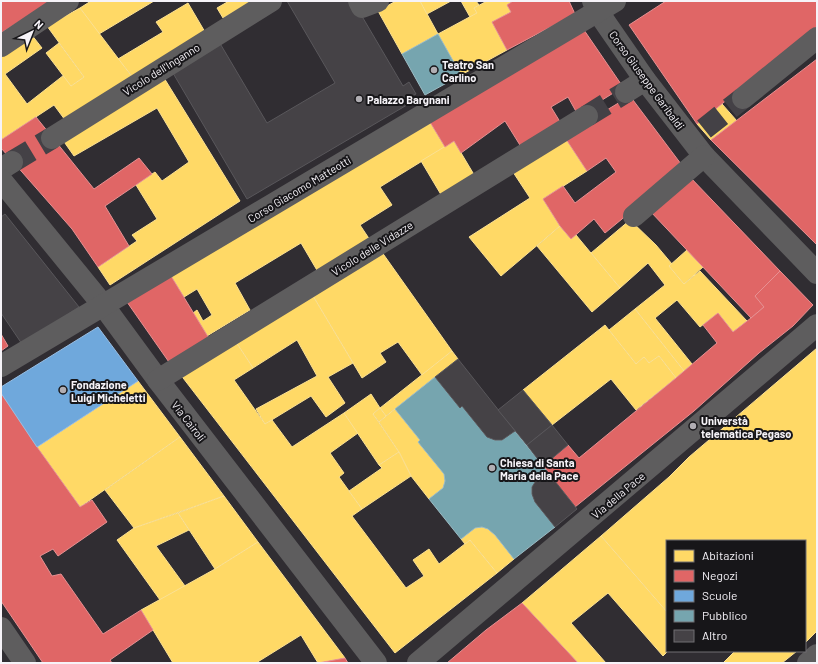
<svg xmlns="http://www.w3.org/2000/svg" width="818" height="664" viewBox="0 0 818 664" font-family="Barlow,sans-serif">
<style>
.homes{fill:#ffd966;stroke:#fce192}
.shops{fill:#e06666;stroke:#e79092}
.schools{fill:#6fa8dc;stroke:#98bee4}
.public{fill:#76a5af;stroke:#9cbcc5}
.building{fill:#454246;stroke:#59575b}
.lines{fill:none;stroke-linecap:round;stroke-linejoin:round}
.minor-tunnel{stroke:#444146;stroke-width:22;stroke-dasharray:22 11;stroke-linecap:butt}
.minor{stroke:#5e5d5e;stroke-width:22}
.poi-dot{fill:#b1aeb3;stroke:#171619;stroke-width:1.5}
.labels{text-anchor:middle;dominant-baseline:central;stroke-width:4;stroke-linejoin:round;paint-order:stroke}
.poi-label{font-size:11px;font-weight:bold;fill:#f6f3f8;stroke:#171619;text-anchor:start}
.street-label{font-size:11px;fill:#f6f3f8;stroke:#171619}
</style>
<rect width="100%" height="100%" fill="#302d32"/>
<g class="homes">
<polygon points="91,1 154,1 99,34 80,8"/>
<polygon points="229,1 253,1 223,18 217,8"/>
<polygon points="396,1 420,1 438,34 402,54 378,11"/>
<polygon points="420,1 451,1 427,14"/>
<polygon points="461,1 476,1 479,5 474,8 477,13 470,17"/>
<polygon points="487,1 513,1 507,5 511,12 492,22 507,50 461,75 438,34 477,13 474,8"/>
<polygon points="188,3 205,32 132,76 118,59 163,32 156,22"/>
<polygon points="80,8 136,82 68,124 54,105 1,140 1,54 31,34 42,48 5,74 27,104 64,75 71,86 84,77 47,26"/>
<polygon points="59,43 84,77 71,86 46,53"/>
<polygon points="161,73 240,201 110,285 98,267 137,241 132,235 157,219 136,185 155,172 162,181 189,162 157,108 74,156 60,136"/>
<polygon points="722,104 737,121 711,140 697,124"/>
<polygon points="430,122 445,147 380,187 392,205 360,225 370,240 318,272 301,243 235,283 250,310 207,336 193,313 197,310 203,321 212,315 197,289 184,297 171,276"/>
<polygon points="564,136 587,171 543,199 560,226 501,276 469,237 530,198 511,169"/>
<polygon points="454,141 476,178 443,198 421,161"/>
<polygon points="630,220 656,245 672,264 669,266 684,284 700,271 747,321 733,332 718,313 700,327 677,300 655,318 692,364 684,371 635,309 665,285 648,263 620,288 591,253"/>
<polygon points="560,226 571,239 576,235 620,288 592,312 537,246"/>
<polygon points="379,248 452,351 422,375 398,342 380,353 386,362 362,378 310,291"/>
<polygon points="687,250 703,267 684,284 669,266"/>
<polygon points="310,291 353,363 328,377 345,403 326,417 311,396 265,424 256,409 317,376 297,340 253,368 234,339"/>
<polygon points="635,309 684,371 676,378 659,356 649,363 644,357 636,364 609,330"/>
<polygon points="605,325 636,364 644,357 649,363 659,356 676,378 636,410 611,379 552,425 523,390"/>
<polygon points="234,339 253,368 234,380 265,424 272,420 292,447 344,413 358,433 330,453 344,473 339,477 362,509 352,516 406,588 424,576 413,560 429,549 439,564 470,540 497,573 395,653 180,374"/>
<polygon points="817,348 817,631 805,643 805,541 667,541 667,612 601,536 669,477 689,457"/>
<polygon points="452,351 458,359 386,416 380,408"/>
<polygon points="138,381 180,437 80,507 37,447"/>
<polygon points="371,394 380,408 373,414 399,452 379,465 344,413"/>
<polygon points="380,408 386,416 379,422 373,414"/>
<polygon points="395,409 420,440 418,442 444,474 445,481 443,488 429,499 411,476 399,452 379,422"/>
<polygon points="180,437 224,496 134,528 105,490"/>
<polygon points="399,452 411,476 362,509 349,491 382,468 379,465"/>
<polygon points="224,496 258,542 215,569 178,513"/>
<polygon points="178,513 189,530 156,546 185,586 160,600 117,540 134,528"/>
<polygon points="482,527 488,529 495,535 514,559 497,573 470,540 465,544 461,539 475,528"/>
<polygon points="601,536 667,612 667,651 668,651 663,656 608,593 571,623 606,663 578,663 522,603"/>
<polygon points="258,542 345,658 318,663 301,635 256,663 173,663 141,610 215,569"/>
<polygon points="735,651 797,651 782,663 723,663"/>
</g>
<g class="shops">
<polygon points="1,1 52,1 1,33"/>
<polygon points="513,1 569,1 575,14 507,50 492,22 511,12 507,5"/>
<polygon points="666,1 817,1 817,27 697,124 629,25"/>
<polygon points="584,30 623,87 578,115 568,97 551,107 562,125 523,150 505,121 461,153 454,141 445,147 430,122"/>
<polygon points="817,59 817,245 711,140"/>
<polygon points="630,96 684,168 605,233 594,219 571,239 560,226 543,199 563,186 575,203 616,172 606,158 587,171 564,136"/>
<polygon points="36,117 94,189 139,158 152,174 105,206 129,246 98,267 72,229 1,148 1,140"/>
<polygon points="689,176 780,271 755,296 764,307 751,318 650,211"/>
<polygon points="780,271 813,305 793,326 759,353 694,411 575,507 543,466 568,445 579,458 676,378 717,343 703,325 718,313 733,332 751,318 764,307 755,296"/>
<polygon points="171,276 210,340 171,365 127,302"/>
<polygon points="1,334 8,346 1,351"/>
<polygon points="1,393 37,447 80,507 92,500 107,522 58,556 53,549 40,556 52,576 61,574 103,634 141,610 153,630 110,660 112,663 43,663 1,601"/>
<polygon points="522,603 578,663 447,663 486,630"/>
<polygon points="345,658 348,663 318,663"/>
</g>
<polygon class="schools" points="98,327 138,381 37,447 1,393 1,387"/>
<g class="public">
<polygon points="438,34 461,75 425,95 402,54"/>
<polygon points="435,377 460,408 462,406 487,437 495,440 502,440 515,431 547,471 537,479 532,487 532,494 535,502 555,527 514,559 495,535 488,529 482,527 475,528 461,539 429,499 443,488 445,481 444,474 418,442 420,440 395,409"/>
</g>
<g class="building">
<polygon points="287,1 353,1 403,86 409,82 416,94 410,97 412,102 247,199 170,68 218,40 267,123 335,83"/>
<polygon points="5,214 79,307 22,344 1,313 1,217"/>
<polygon points="458,359 515,431 502,440 495,440 487,437 462,406 460,408 435,377"/>
<polygon points="523,390 552,425 527,445 498,410"/>
<polygon points="552,425 568,445 543,466 527,445"/>
<polygon points="547,471 577,509 555,527 535,502 532,494 532,487 537,479"/>
</g>
<g class="lines">
<g class="minor-tunnel">
<polyline points="587,116 626,92"/>
<polyline points="704,129 743,98"/>
<polyline points="12,162 52,138"/>
</g>
<g class="minor">
<polyline points="359,1 362,7 378,1"/>
<polyline points="593,1 598,12 645,80 704,156 817,273"/>
<polyline points="1,46 68,1"/>
<polyline points="626,92 645,80"/>
<polyline points="743,98 817,38"/>
<polyline points="52,138 271,1"/>
<polyline points="1,169 12,162"/>
<polyline points="1,180 103,305 158,380 376,663"/>
<polyline points="634,216 704,156"/>
<polyline points="1,366 615,1"/>
<polyline points="158,380 587,116"/>
<polyline points="1,628 25,663"/>
<polyline points="418,663 817,325"/>
<polyline points="808,663 817,655"/>
</g>
</g>
<g class="poi-dot">
<circle cx="434" cy="70" r="4"/>
<circle cx="359" cy="99" r="4"/>
<circle cx="63" cy="390" r="4"/>
<circle cx="693" cy="426" r="4"/>
<circle cx="492" cy="468" r="4"/>
</g>
<g class="labels">
<g class="poi-label">
<text x="442" y="64">Teatro San<tspan x="442" dy="13">Carlino</tspan></text>
<text x="367" y="99">Palazzo Bargnani</text>
<text x="71" y="384">Fondazione<tspan x="71" dy="13">Luigi Micheletti</tspan></text>
<text x="701" y="420">Universtà<tspan x="701" dy="13">telematica Pegaso</tspan></text>
<text x="500" y="462">Chiesa di Santa<tspan x="500" dy="13">Maria della Pace</tspan></text>
</g>
<g class="street-label">
<text transform="translate(161 69) rotate(-32)">Vicolo dell'Inganno</text>
<text transform="translate(647 80) rotate(54)">Corso Giuseppe Garibaldi</text>
<text transform="translate(299 189) rotate(-31)">Corso Giacomo Matteotti</text>
<text transform="translate(372 248) rotate(-32)">Vicolo delle Vidazze</text>
<text transform="translate(189 421) rotate(52)">Via Cairoli</text>
<text transform="translate(618 495) rotate(-40)">Via della Pace</text>
</g>
</g>
<rect width="818" height="664" fill="none" stroke="#f6f3f8" stroke-width="4"/>
<rect x="666" y="540" width="140" height="112" fill="#171619" stroke="#706e72"/>
<rect x="674" y="550" width="20" height="12" fill="#ffd966" stroke="#706e72"/>
<text x="702" y="560" font-size="12" fill="#f6f3f8">Abitazioni</text>
<rect x="674" y="570" width="20" height="12" fill="#e06666" stroke="#706e72"/>
<text x="702" y="580" font-size="12" fill="#f6f3f8">Negozi</text>
<rect x="674" y="590" width="20" height="12" fill="#6fa8dc" stroke="#706e72"/>
<text x="702" y="600" font-size="12" fill="#f6f3f8">Scuole</text>
<rect x="674" y="610" width="20" height="12" fill="#76a5af" stroke="#706e72"/>
<text x="702" y="620" font-size="12" fill="#f6f3f8">Pubblico</text>
<rect x="674" y="630" width="20" height="12" fill="#454246" stroke="#706e72"/>
<text x="702" y="640" font-size="12" fill="#f6f3f8">Altro</text>
<g transform="translate(32 32) rotate(43)" stroke="#171619" stroke-width="3" paint-order="stroke">
<path d="M0-3L7 15L0 10L-7 15Z" fill="#f6f3f8"/>
<text y="-6" font-size="11" font-weight="bold" text-anchor="middle" fill="#f6f3f8">N</text>
</g>
</svg>
